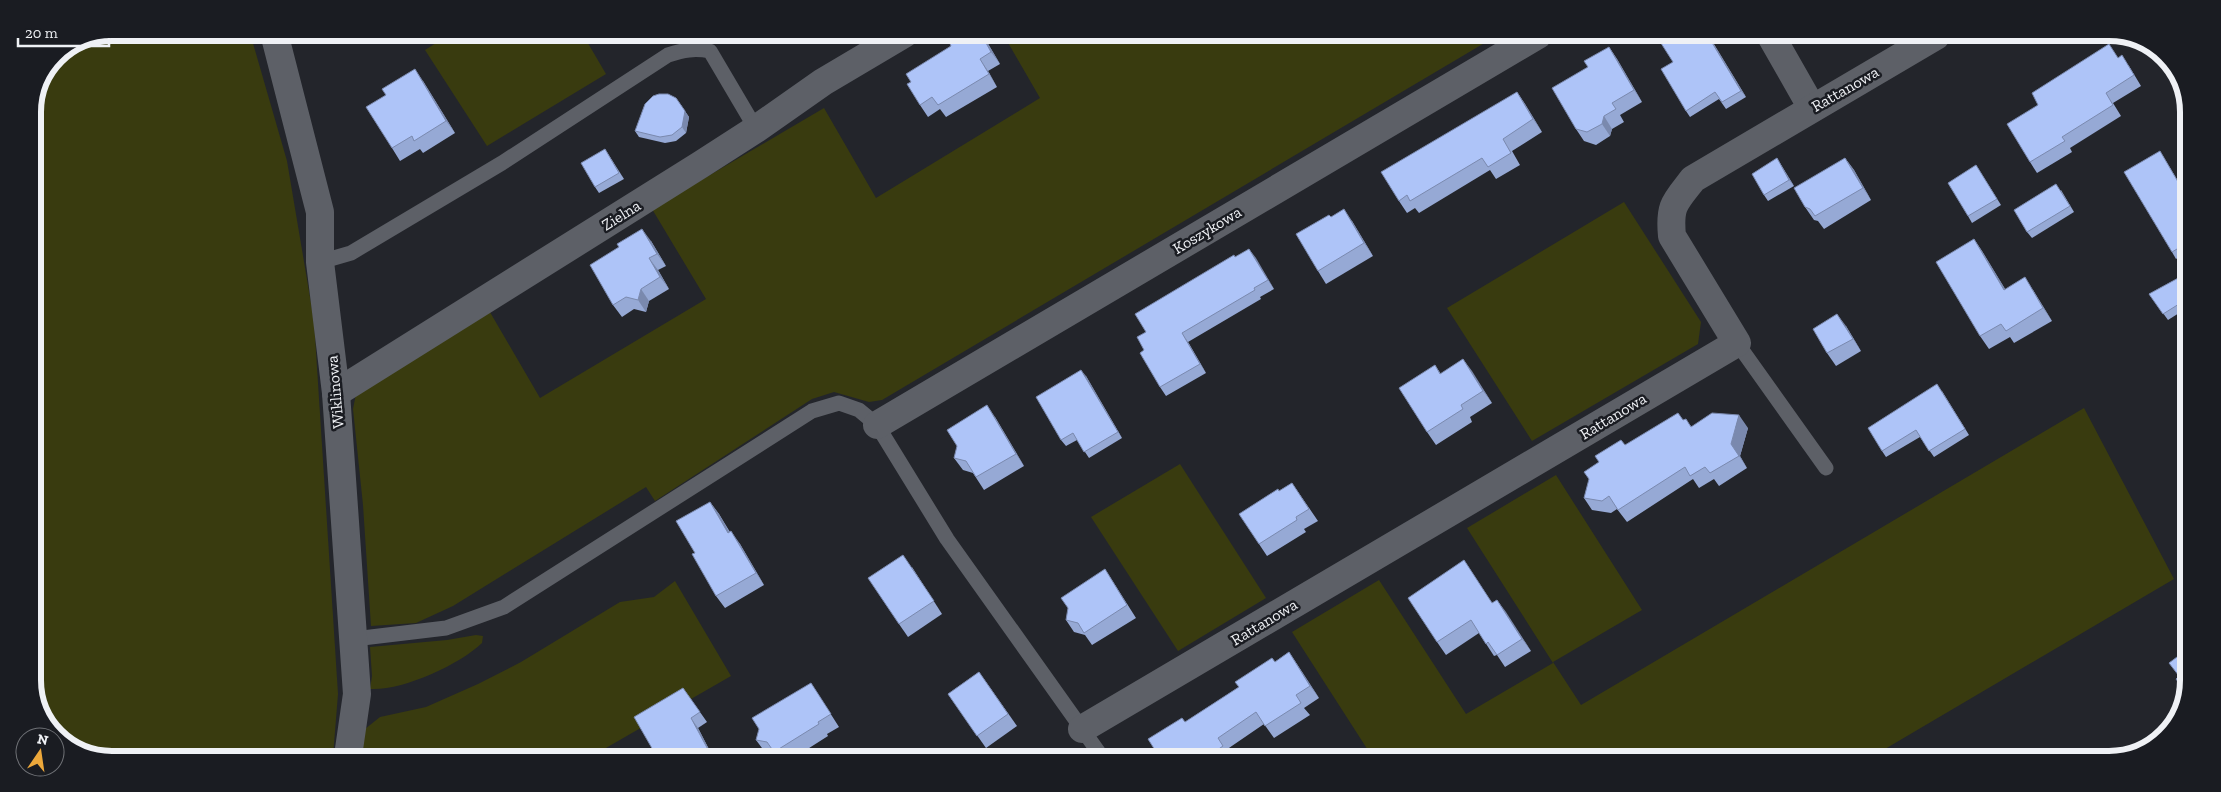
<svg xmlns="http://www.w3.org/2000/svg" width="2221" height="792" viewBox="0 0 2221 792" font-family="'Zilla Slab',serif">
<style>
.green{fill:#393b0f}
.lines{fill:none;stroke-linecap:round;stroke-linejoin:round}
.service{stroke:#5d6067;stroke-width:15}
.minor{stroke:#5d6067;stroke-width:28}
.wall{fill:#96a9d5}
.shaded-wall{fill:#7a89ae}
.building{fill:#aec4f8;stroke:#7a89ae}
.labels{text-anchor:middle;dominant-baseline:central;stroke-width:5;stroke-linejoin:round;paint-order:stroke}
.street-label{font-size:16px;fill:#eff1f5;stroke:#1a1c22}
.rim{fill:none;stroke:#eff1f5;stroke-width:6}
</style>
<rect width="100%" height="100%" fill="#23252b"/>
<g class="green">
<polygon points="112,33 250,33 287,161 314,321 338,694 333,756 87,755 49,729 33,685 33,107 56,56"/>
<polygon points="452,33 582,33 606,74 487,146 425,50"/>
<polygon points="1003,34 1498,35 882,400 869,402 834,392 812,399 655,501 646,487 453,606 416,623 371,626 363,505 353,409 356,394 487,307 540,398 706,299 652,209 824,108 876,198 1040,98"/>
<polygon points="1624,202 1701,322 1698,344 1532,441 1447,308"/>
<polygon points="2084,408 2174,579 1868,759 1373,758 1292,632 1379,580 1466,714 1553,663 1467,528 1556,475 1642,610 1553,662 1581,705"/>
<polygon points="1180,464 1266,598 1178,651 1091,517"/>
<polygon points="675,581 731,676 592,756 360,756 365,729 380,717 426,707 478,684 521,662 620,602 654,597"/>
<path d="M 476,635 L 483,636 L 482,643 C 459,665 402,691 370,689 L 372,676 L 370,647 L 447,640 Z"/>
</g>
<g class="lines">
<g class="service">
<path d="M 320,262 L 351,253 L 502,163 L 668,55 C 684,50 694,48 710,51 L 756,129"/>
<polyline points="1737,343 1826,468"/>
<polyline points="354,639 446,628 504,607 812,411 839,403 859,410 877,425 947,539 1102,757"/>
</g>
<g class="minor">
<polyline points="274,33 320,212 320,262 336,393 357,694 348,756"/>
<polyline points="1771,36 1812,108"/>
<polyline points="336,393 700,165 756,129 823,82 904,34"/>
<polyline points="877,425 1538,35"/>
<path d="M 1082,729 L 1737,343 L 1672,236 C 1669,205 1675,202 1693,179 L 1936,36"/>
</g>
</g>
<g class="wall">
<polygon points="418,33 429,33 421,38"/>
<polygon points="794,34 812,34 800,42"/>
<polygon points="1709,36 1746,97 1726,109 1719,99 1690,117 1686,111 1673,62"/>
<polygon points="984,37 1000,64 988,71 997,87 946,117 940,109 928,117 920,105 911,82"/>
<polygon points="1609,47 1617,59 1642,102 1620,115 1624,122 1612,129 1610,136 1596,145 1584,141 1576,129 1588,67"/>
<polygon points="2118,58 2129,66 2141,86 2113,103 2121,116 2070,148 2072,152 2037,173 2030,162"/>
<polygon points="423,81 455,133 423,153 420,149 400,161 392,148"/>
<polygon points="1517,92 1525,104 1542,132 1512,151 1520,165 1496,179 1490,170 1419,213 1415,208 1407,213 1399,201"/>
<polygon points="676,98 689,117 686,133 676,141 665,143 639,137 635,131"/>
<polygon points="605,149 624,179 599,193 595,187"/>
<polygon points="2160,151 2188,198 2187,252 2176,259 2172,252"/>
<polygon points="1777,158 1794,186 1768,201 1764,195"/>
<polygon points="1845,158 1854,170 1871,200 1824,229 1818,221 1814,220 1805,207"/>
<polygon points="1976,165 2001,205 1972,223 1968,216"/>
<polygon points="2061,190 2074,212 2032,238 2027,232"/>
<polygon points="1331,217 1352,221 1373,256 1326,284 1318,271"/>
<polygon points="1974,239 1982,251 2005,289 2033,290 2052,321 2014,343 2010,337 1989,349 1980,336"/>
<polygon points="651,241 666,266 658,270 669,289 649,301 646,312 634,309 622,317 613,305"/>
<polygon points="1249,249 1274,289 1260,297 1261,299 1188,342 1206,373 1166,396 1160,387 1144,350 1236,257"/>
<polygon points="2182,276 2187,284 2187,308 2168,320 2149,294"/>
<polygon points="1846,326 1861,351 1836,366 1827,353"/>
<polygon points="1463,359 1492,403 1470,417 1472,422 1436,445 1427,432 1435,365 1441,374"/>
<polygon points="1086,376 1122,438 1089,458 1077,440 1066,446 1061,440"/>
<polygon points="1942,391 1969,435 1934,457 1920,437 1886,457 1882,451"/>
<polygon points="995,417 1024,466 984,490 973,473 963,470 954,458"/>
<polygon points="1683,420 1691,426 1748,428 1740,456 1747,468 1719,486 1714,479 1699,488 1693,479 1627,522 1617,509 1611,513 1592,510 1584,498 1625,445"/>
<polygon points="1292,483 1318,521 1304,529 1306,532 1267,556 1259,544 1279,491"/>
<polygon points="710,502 719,514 730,532 740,544 764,585 725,608 716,596 695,553"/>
<polygon points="1464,560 1492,603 1497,600 1531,651 1505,667 1497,655 1494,656 1479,633 1446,655 1437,642"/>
<polygon points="912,567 942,614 908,637 899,624"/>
<polygon points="1105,569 1136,618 1092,645 1085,635 1074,632 1066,620"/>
<polygon points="1289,652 1319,698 1304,708 1310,715 1274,738 1264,724 1226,750 1231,758 1160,758 1185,722 1239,687"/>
<polygon points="979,672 1017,726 986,748 948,694"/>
<polygon points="811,683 839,727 827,734 828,736 795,757 777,757 775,754 765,752 756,740"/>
<polygon points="683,688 707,722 698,728 713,757 657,757"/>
</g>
<g class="shaded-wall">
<polygon points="981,34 982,34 984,37 1000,64 991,52"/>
<polygon points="1708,36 1709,36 1746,97 1741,91"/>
<polygon points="1609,47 1617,59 1642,102 1634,90"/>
<polygon points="980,59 988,71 997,87 989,74"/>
<polygon points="415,69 423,81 455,133 446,121"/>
<polygon points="1517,92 1525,104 1542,132 1533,119"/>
<polygon points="676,98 689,117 686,133 682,127"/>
<polygon points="1604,116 1612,129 1610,136 1602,124"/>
<polygon points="1777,158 1781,165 1794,186 1789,180"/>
<polygon points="1845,158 1854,170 1871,200 1863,188"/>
<polygon points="1344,209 1352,221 1373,256 1364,243"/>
<polygon points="642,229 651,241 666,266 657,254"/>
<polygon points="1974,239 1982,251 2013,302 2004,290"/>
<polygon points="1249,249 1256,258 1274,289 1268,280"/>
<polygon points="649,258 658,270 669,289 660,277"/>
<polygon points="2025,277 2033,290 2052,321 2043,308"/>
<polygon points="641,289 649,301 646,312 638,300"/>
<polygon points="1837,314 1846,326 1861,351 1853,339"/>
<polygon points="1182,333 1188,342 1206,373 1200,364"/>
<polygon points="1463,359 1472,371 1492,403 1483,391"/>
<polygon points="1081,370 1086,376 1122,438 1118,432"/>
<polygon points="987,405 995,417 1024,466 1016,454"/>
<polygon points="1739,415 1748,428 1740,456 1747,468 1731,444"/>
<polygon points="710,502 719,514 737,546 728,533"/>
<polygon points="731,531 740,544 764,585 756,573"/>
<polygon points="1497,600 1506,612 1531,651 1522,639"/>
<polygon points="1289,652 1297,664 1319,698 1310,686"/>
<polygon points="691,718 698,728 713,757 712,757"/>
</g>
<g class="building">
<polygon points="960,34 981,34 991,52 980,59 989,74 938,105 932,97 920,105 907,84 911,82 906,74 951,46 949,41"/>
<polygon points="1667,36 1708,36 1741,91 1722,102 1715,92 1686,111 1661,69 1673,62 1659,40"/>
<polygon points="2109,44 2118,58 2122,55 2134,75 2106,93 2113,105 2062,137 2065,141 2030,162 2007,124 2038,105 2032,93"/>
<polygon points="1609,47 1634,90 1612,103 1616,109 1604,116 1602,124 1587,132 1576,129 1552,88 1588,67 1584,61"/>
<polygon points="415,69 446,121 414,141 412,136 392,148 366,107 386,95 382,89"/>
<polygon points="1517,92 1533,119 1503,139 1511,153 1488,167 1482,158 1410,201 1407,195 1399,201 1381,172"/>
<polygon points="659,94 668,94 676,98 685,111 682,127 672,135 660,137 635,131 645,104 653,96"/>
<polygon points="605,149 619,173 595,187 581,163"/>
<polygon points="2160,151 2188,199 2187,243 2172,252 2124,172"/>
<polygon points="1777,158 1789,180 1764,195 1752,174"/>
<polygon points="1845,158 1863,188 1815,216 1810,209 1805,207 1794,188"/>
<polygon points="1976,165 1997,199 1968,216 1948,183"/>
<polygon points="2056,184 2070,206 2027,232 2014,210"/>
<polygon points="1344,209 1364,243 1318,271 1296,234 1329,215 1331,217"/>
<polygon points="642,229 657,254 649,258 660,277 641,289 638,300 626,297 613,305 590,265 619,247 617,244"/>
<polygon points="1974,239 2004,290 2025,277 2043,308 2006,331 2001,324 1980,336 1936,262"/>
<polygon points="1249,249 1268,280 1254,288 1255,290 1182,333 1200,364 1160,387 1140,353 1144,350 1137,337 1146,332 1135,314 1234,255 1235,257"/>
<polygon points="2182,276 2187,285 2187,299 2163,314 2149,294"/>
<polygon points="1837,314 1853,339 1827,353 1813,329"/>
<polygon points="1463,359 1483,391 1461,405 1463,409 1427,432 1399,388 1435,365 1440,374"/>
<polygon points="1081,370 1118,432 1084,452 1073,433 1061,440 1036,397"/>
<polygon points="1937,384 1965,429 1929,451 1916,430 1882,451 1868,428"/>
<polygon points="987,405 1016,454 976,477 966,461 954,458 957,446 947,430"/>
<polygon points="1678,413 1683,420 1686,419 1691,427 1712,413 1739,415 1731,444 1739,456 1710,473 1705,467 1690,476 1685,467 1618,510 1609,496 1602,501 1584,498 1589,479 1584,472 1599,462 1595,456 1621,440 1625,445"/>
<polygon points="1292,483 1309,509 1296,517 1297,520 1259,544 1239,514 1278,489 1279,491"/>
<polygon points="710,502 728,533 731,531 756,573 716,596 692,554 695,553 676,521"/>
<polygon points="903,555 934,601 899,624 868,578"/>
<polygon points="1464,560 1492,603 1497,600 1522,639 1497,655 1488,642 1486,644 1471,620 1437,642 1408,598"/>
<polygon points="1105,569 1127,605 1084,633 1078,623 1066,620 1068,608 1061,598"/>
<polygon points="2185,651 2184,690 2176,679 2179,676 2169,663"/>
<polygon points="1289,652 1310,686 1296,695 1301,703 1265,726 1256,712 1218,738 1223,746 1207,757 1208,758 1160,758 1148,739 1182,718 1185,722 1239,687 1235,682 1272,658 1275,662"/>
<polygon points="979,672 1008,714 977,736 948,694"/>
<polygon points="811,683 831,714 818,722 819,724 774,752 767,742 756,740 759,729 752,718"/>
<polygon points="683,688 700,712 691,718 712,757 657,757 634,717"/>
</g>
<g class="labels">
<g class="street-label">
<text transform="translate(1845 89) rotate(-30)">Rattanowa</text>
<text transform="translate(621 215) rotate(-32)">Zielna</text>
<text transform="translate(1207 230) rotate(-31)">Koszykowa</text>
<text transform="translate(335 392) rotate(-95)">Wiklinowa</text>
<text transform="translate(1613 416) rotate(-31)">Rattanowa</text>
<text transform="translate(1264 622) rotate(-31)">Rattanowa</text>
</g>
</g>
<path d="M0 0H2221V792H0ZM112 41H2109A71 71 0 0 1 2180 112V680A71 71 0 0 1 2109 751H112A71 71 0 0 1 41 680V112A71 71 0 0 1 112 41Z" fill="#1a1c22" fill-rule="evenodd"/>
<path class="rim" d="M112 41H2109A71 71 0 0 1 2180 112V680A71 71 0 0 1 2109 751H112A71 71 0 0 1 41 680V112A71 71 0 0 1 112 41Z"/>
<g transform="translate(40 752) rotate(13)"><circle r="24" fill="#1a1c22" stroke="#6f7176"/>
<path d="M0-4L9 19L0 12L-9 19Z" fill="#eda83b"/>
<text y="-8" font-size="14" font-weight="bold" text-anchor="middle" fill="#eff1f5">N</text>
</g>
<path d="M18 38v8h91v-8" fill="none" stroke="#eff1f5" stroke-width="2.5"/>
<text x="25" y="38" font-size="15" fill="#eff1f5" stroke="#1a1c22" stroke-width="4" paint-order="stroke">20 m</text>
</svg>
